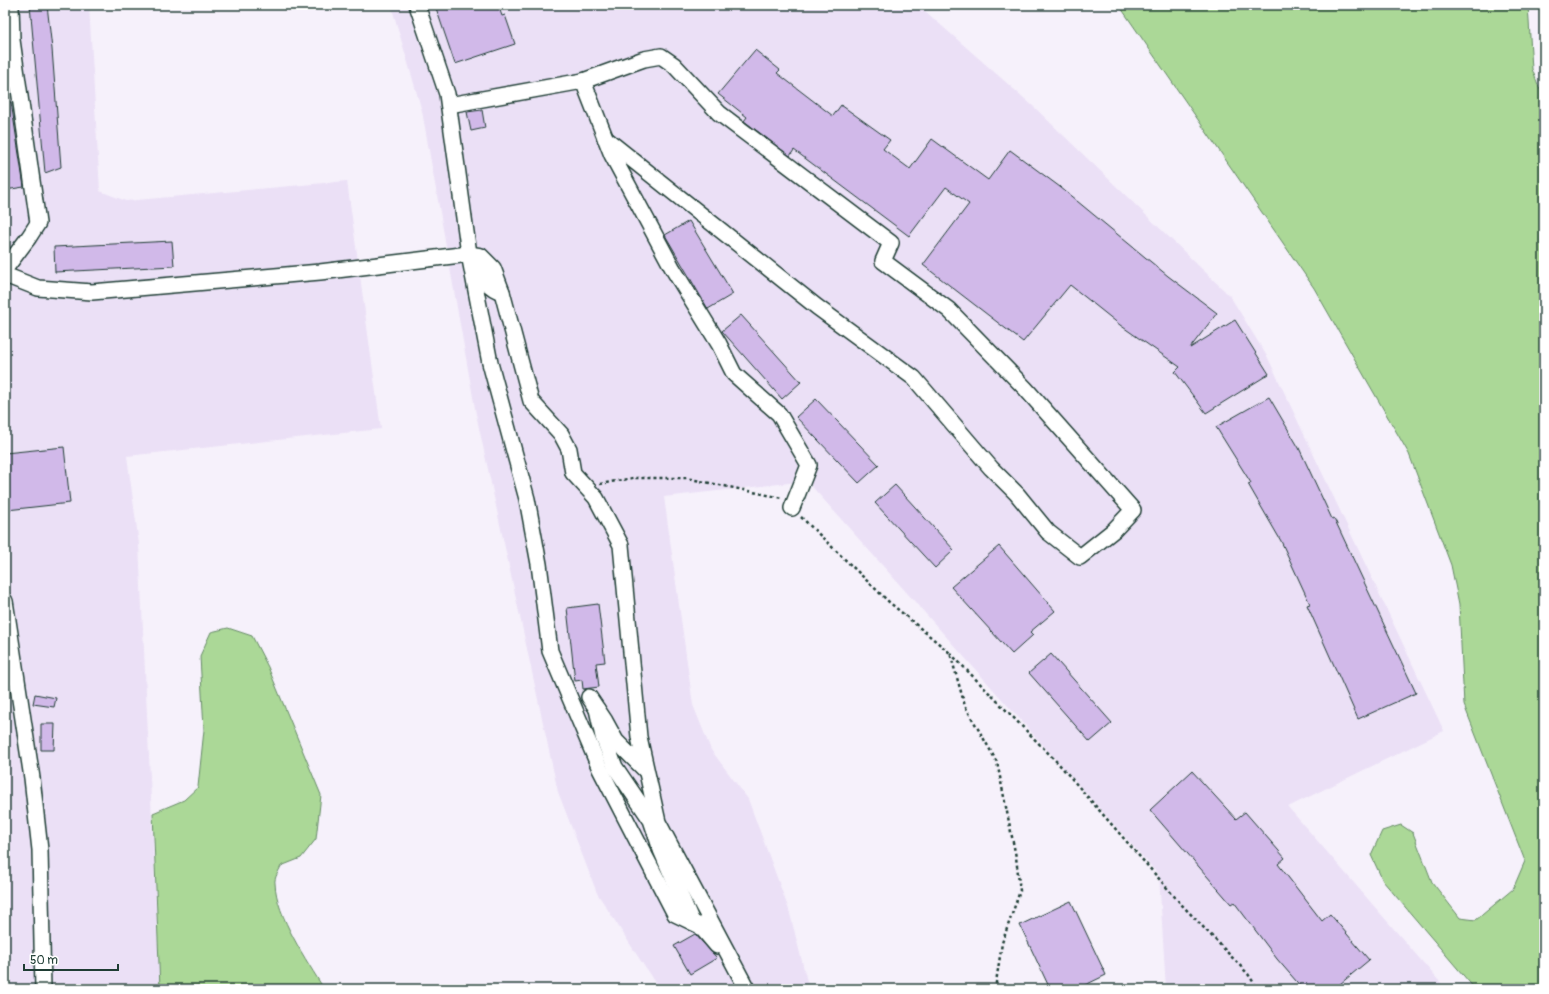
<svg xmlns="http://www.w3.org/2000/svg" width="1549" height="994" viewBox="0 0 1549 994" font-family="Pangolin,sans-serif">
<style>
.built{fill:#ebe0f6}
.green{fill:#abd897;stroke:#658a66}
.building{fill:#d1b9e9;stroke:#1f3d34}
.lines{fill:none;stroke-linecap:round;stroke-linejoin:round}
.minor-casing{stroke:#1f3d34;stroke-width:18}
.path{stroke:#1f3d34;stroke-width:2.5;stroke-dasharray:3 3;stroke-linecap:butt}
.minor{stroke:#fff;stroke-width:15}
</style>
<rect width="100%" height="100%" fill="#f6f1fb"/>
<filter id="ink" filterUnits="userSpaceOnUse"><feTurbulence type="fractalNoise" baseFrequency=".025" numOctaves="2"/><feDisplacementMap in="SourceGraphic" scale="8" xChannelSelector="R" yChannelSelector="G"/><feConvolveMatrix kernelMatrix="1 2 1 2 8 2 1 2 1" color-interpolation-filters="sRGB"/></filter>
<g filter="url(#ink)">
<g class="built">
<polygon points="5,5 89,5 100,191 126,201 347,181 381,429 127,456 139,544 160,989 5,989"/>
<polygon points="391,5 918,5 1034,107 1230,296 1268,358 1444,731 1288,807 1446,989 1166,989 1159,875 807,481 664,497 693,705 711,750 748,799 789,910 809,989 659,989 597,893 558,792 476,414 422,111"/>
</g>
<g class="green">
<polygon points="1119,5 1528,5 1532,69 1540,90 1544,91 1544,989 1475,989 1383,881 1371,855 1382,831 1401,825 1413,833 1432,882 1460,918 1476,920 1513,889 1525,861 1464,705 1459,604 1451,565 1409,454 1314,288"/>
<path d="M 228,628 L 252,636 L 268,667 L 321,795 L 316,839 L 301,858 L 281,866 C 279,871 274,878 275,883 C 276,916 307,961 324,989 L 160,989 L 153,813 L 184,800 L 198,787 L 204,730 L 200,656 L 211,632 Z"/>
</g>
<g class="building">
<polygon points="30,5 47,5 52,49 61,167 45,173"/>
<polygon points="435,5 498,5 502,16 505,15 515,44 455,64"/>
<polygon points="755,50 780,70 777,73 833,116 841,105 890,140 883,149 910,169 932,139 988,180 1010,150 1060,187 1168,276 1217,313 1190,348 1235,320 1269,374 1206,413 1175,372 1180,367 1120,325 1070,285 1023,342 923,265 969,204 946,187 909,236 794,150 790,156 744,121 747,117 718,94"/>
<polygon points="11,102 24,187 5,190 5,103"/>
<polygon points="482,110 485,128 471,131 467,112"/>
<polygon points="689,221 733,294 708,309 665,235"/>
<polygon points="172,241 174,266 55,272 54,247"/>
<polygon points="741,315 801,382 782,399 722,331"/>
<polygon points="1269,397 1299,448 1332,519 1334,518 1416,693 1358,719 1307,605 1310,604 1281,541 1248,484 1251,483 1216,427"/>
<polygon points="816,399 879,465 859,483 796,417"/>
<polygon points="64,447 70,503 7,510 5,453"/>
<polygon points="895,485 954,550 935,568 875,503"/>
<polygon points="999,546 1055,611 1030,632 1033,635 1012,654 951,587"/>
<polygon points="598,604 605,662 596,663 599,687 583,689 582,680 575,681 567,608"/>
<polygon points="1051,654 1112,723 1090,742 1029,673"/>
<polygon points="35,694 56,698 54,707 33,704"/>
<polygon points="41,724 55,724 54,750 41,750"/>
<polygon points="1192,771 1236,819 1245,812 1285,858 1278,864 1322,921 1330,914 1369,960 1334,989 1303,989 1277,959 1234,902 1231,904 1150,810"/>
<polygon points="1071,901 1106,975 1077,989 1050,989 1020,925"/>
<polygon points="695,934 717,958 690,974 674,946"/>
</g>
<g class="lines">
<g class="minor-casing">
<g id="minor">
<polyline points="417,5 447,94 469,254 490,363 527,499 539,564 550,651 600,769 675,914 700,926 717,946"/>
<polyline points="583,81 612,155 673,269 719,344 734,374 779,414 809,465 792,508"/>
<polyline points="449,105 583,81 644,59 661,56 674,65 719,113 891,243 883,261 949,310 1025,388 1133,510 1114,530 1080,557 1048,532 1017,494 991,468 914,378 817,307 605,138"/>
<path d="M 473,262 C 481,275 487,288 502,292"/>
<polyline points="5,269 29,237 38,223 12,40 11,5"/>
<polyline points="5,275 38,288 92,292 320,272 469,254 481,256 493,268 502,292 531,401 561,434 569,449 573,473 596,498 621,545 639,737 658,822 747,989"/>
<polyline points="5,601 32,778 40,850 43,989"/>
<polyline points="589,697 605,721 616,741 646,771"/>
<polyline points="597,709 603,737 615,767 651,820 661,850 692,922"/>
</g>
</g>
<g class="path">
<polyline points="600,484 633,478 686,478 782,498"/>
<polyline points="801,517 889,602 950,653 965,706 997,762 1016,857 1020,891 1002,943 995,989"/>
<polyline points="950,653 1058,763 1181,904 1248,974 1258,989"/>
</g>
<use href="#minor" class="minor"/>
</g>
</g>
<rect width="1549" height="994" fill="none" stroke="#fff" stroke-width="20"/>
<rect x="10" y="10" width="1529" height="974" fill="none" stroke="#1f3d34" stroke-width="1.5" filter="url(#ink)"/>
<path d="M24 964v6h94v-6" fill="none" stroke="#1f3d34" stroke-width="2"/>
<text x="30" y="964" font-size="12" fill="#1f3d34" stroke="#ffffff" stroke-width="3" paint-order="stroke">50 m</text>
</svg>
